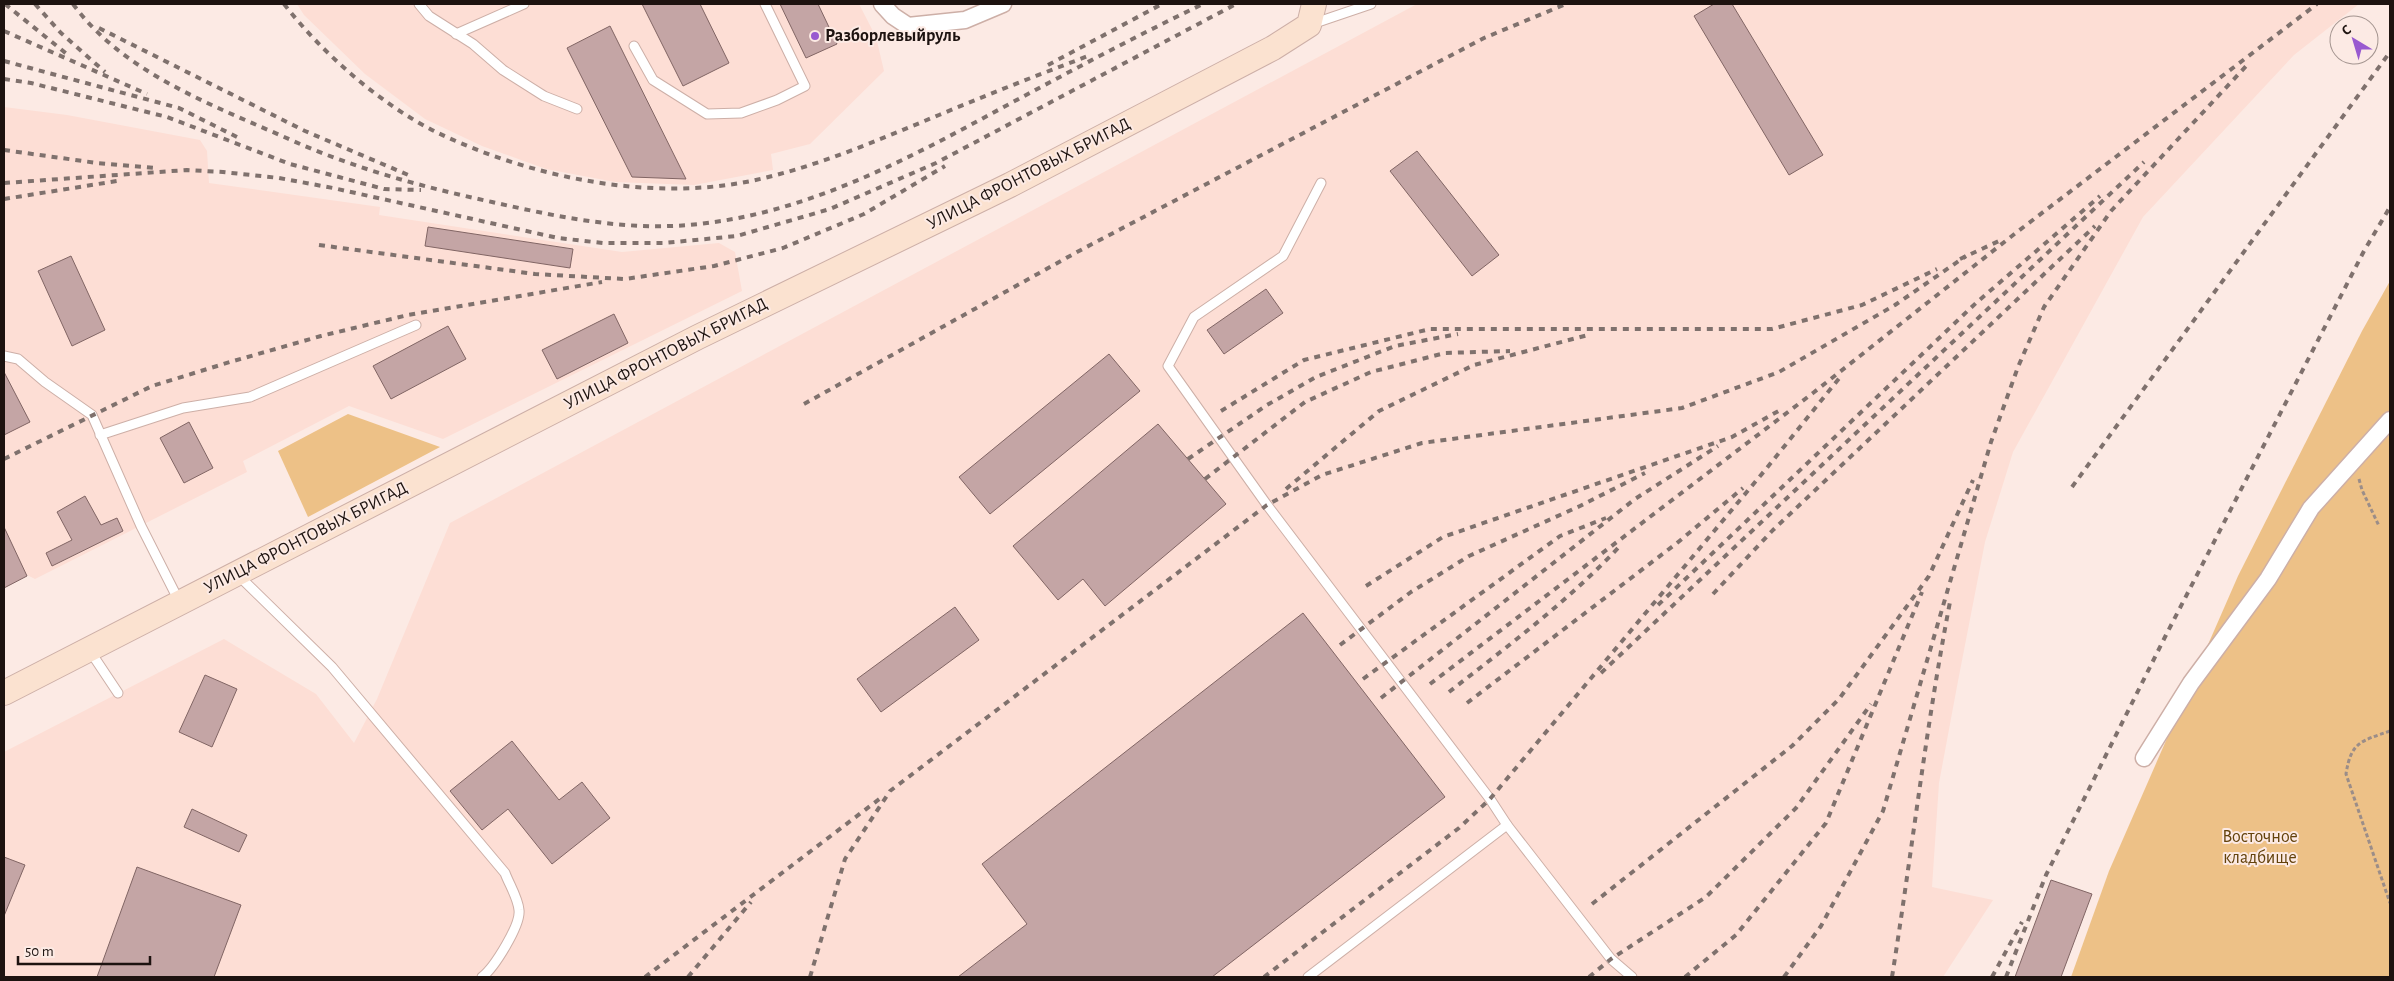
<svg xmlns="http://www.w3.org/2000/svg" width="2394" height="981" viewBox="0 0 2394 981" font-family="'Alegreya Sans',sans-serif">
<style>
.built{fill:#fdded5}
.green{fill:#edc187}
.building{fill:#c4a5a5;stroke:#816564}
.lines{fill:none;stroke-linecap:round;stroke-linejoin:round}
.lane-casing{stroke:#cdafa7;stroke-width:11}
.street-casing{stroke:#cdafa7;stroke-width:19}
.secondary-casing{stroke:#cdafa7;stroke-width:26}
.path{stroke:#9b8d88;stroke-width:3;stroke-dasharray:4 2.5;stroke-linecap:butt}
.lane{stroke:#fff;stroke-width:9}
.street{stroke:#fff;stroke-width:16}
.secondary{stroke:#fbe2d0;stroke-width:24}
.rail{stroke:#7f716d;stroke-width:4;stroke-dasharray:6 6;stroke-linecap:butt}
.poi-dot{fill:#995ad0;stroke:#fceae4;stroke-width:2}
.labels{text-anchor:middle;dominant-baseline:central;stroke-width:4;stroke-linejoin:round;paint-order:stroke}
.poi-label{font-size:18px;font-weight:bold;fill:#1d1310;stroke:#fceae4;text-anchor:start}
.street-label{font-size:18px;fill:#1d1310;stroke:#fceae4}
.park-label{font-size:18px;fill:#63420b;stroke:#fceae4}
</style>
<rect width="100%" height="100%" fill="#fceae4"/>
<g class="built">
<polygon points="297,4 859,4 876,37 884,71 810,144 771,154 773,170 694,185 615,182 546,169 482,146 425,119 365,74 304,15"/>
<polygon points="1417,4 2359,4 2294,55 2143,217 2013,452 1985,542 1958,681 1939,783 1932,887 1993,900 1943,977 4,977 4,752 224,639 316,694 354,743 377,699 450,523"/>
<polygon points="4,107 67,115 200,140 207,151 209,183 380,207 379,215 622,252 719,243 735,252 742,291 443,439 349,406 243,461 247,472 35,579 27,575 4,587"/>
</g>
<g class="green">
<polygon points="2390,281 2390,977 2071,977 2109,871 2238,576 2362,331"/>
<polygon points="348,414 440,447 308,517 278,451"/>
</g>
<g class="building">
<polygon points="642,4 700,4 729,63 683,86"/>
<polygon points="780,4 818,4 837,44 806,58"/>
<polygon points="1714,4 1732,4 1823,155 1789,175 1694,16"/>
<polygon points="610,26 686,179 632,177 567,48"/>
<polygon points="1417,151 1499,255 1472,276 1390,171"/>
<polygon points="428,227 573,249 570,268 425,246"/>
<polygon points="71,256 105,330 72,346 38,271"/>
<polygon points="1266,289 1283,313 1224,354 1207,330"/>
<polygon points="614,314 628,343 557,379 542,350"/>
<polygon points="448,326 466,359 391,399 373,366"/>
<polygon points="1109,354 1140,391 990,514 959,477"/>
<polygon points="4,372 30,422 4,435"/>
<polygon points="189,422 213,468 184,483 160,438"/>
<polygon points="1158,424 1226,504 1105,606 1083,579 1058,600 1013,546"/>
<polygon points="85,496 101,525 117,518 123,531 52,566 46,553 72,540 57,512"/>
<polygon points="4,527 27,576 4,588"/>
<polygon points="955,607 979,640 881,712 857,679"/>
<polygon points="1303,613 1445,797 1212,977 958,977 1027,924 982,864"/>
<polygon points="205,675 237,689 212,747 179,732"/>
<polygon points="512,741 559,800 582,782 610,818 552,864 508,809 482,830 450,791"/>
<polygon points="192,809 247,835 239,852 184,827"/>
<polygon points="4,857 25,865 4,916"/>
<polygon points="137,867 241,905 214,977 97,977"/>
<polygon points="2051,880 2092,894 2061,977 2015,977"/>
</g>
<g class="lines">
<g class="lane-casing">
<g id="lane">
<polyline points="419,4 429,16 473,44 503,70 544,96 577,109"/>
<polyline points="1312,24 1371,4"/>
<polyline points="456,34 524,4"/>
<polyline points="634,46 653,80 707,114 741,113 777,100 805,86 765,4"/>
<polyline points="1321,183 1283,256 1194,317 1168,366 1267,505 1490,799 1507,825 1611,959 1632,977"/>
<polyline points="4,356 18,359 45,382 92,415 141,526 180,603"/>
<polyline points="100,435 183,408 250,397 416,325"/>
<path d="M 237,574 L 332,667 L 505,873 C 509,884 518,898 519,910 C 521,925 494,968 482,977"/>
<polyline points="90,651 118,693"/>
<polyline points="1308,977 1507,825"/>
</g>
</g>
<g class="street-casing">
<g id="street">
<polyline points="882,4 893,16 908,26 965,20 1003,4"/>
<polyline points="2144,758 2191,683 2268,579 2311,508 2390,420"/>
</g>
</g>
<g class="secondary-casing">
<polyline id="secondary" points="4,693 698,337 1010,185 1273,48 1309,25 1314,4"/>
</g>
<g class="path">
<polyline points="2359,479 2362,490 2379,526"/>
<path d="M 2390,731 C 2362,741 2351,741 2346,774 L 2390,903"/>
</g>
<use href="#lane" class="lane"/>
<use href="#street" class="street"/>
<use href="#secondary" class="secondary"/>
<g class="rail">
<polyline points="5,4 68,55"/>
<polyline points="35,4 61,33 105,72"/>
<path d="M 73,4 C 124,74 215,106 291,140 C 356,169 423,187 492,202 C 563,218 633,233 707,223 C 812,210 908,159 1000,109 C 1067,73 1134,37 1203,4"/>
<path d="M 284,4 C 322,53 380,104 436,132 C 530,177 648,202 751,181 C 817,167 878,140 939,115 C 989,94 1038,75 1088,56"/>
<polyline points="99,28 305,131 413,177"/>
<polyline points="4,31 147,94"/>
<polyline points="4,61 179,108 239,138"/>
<polyline points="1048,65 1162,4"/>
<polyline points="4,79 31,83 167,117 290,164 384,189 421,190"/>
<polyline points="4,150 97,163 155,168"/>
<polyline points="4,183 187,170 223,172 279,178 333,188 558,238 603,243 664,243 737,236 830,209 936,163 1236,4"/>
<polyline points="4,199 117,181"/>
<polyline points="319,245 535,274 625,279 714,266 783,248 864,214 945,166"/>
<polyline points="1960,259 1999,241"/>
<polyline points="804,404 1077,252 1484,38 1566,4"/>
<polyline points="1221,411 1304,360 1430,329 1772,329 1862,305 1937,269"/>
<polyline points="4,459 152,386 230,362 321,336 408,315 602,282"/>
<polyline points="1188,459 1267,405 1316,377 1395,346 1458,334"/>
<polyline points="1205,479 1305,402 1371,372 1445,353 1510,351"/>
<polyline points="2072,487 2390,52"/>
<polyline points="1286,489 1379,411 1474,365 1588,335"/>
<polyline points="1366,586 1443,537 1732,437 1782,409"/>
<polyline points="1713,594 1773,530 2095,226"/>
<polyline points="1658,605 1976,303 2100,196"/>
<polyline points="1340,645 1411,592 1469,556 1580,506 1645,473"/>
<polyline points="1601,673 2144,162"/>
<polyline points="1363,679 1560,536 1606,518"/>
<polyline points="1430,684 1813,393 2017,232 2317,4"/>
<path d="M 1449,692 C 1508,646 1567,602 1619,547"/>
<polyline points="1381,698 1635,499 1718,446"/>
<polyline points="1467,703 1677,543 1743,488"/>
<polyline points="1592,904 1792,746 1839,699 1929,576 1973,480"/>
<polyline points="645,977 882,797"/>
<polyline points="688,977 751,902"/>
<polyline points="810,977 845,859 890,791 1267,505 1322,475 1422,443 1682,408 1779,372 1895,305 1966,256"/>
<polyline points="1264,977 1459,828 1490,799 1766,469 1841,376"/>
<polyline points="1589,977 1611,959 1706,897 1796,808 1871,704"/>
<polyline points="1685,977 1736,935 1826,823 1922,592"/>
<polyline points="1784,977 1821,926 1883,811 1991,442 2018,367 2044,307 2111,211 2248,64"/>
<path d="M 1892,977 C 1912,852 1926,726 1950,602"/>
<polyline points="1992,977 2022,922"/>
<polyline points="2006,977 2046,875 2166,635 2364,251 2390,207"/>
</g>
</g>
<circle class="poi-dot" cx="815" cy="36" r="5"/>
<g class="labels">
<g class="poi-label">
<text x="825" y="36">Разборлевыйруль</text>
</g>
<g class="street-label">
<text transform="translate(1029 174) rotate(-27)">УЛИЦА ФРОНТОВЫХ БРИГАД</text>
<text transform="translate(666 354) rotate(-27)">УЛИЦА ФРОНТОВЫХ БРИГАД</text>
<text transform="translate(306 538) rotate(-27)">УЛИЦА ФРОНТОВЫХ БРИГАД</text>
</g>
<g class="park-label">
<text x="2260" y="837">Восточное<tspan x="2260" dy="21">кладбище</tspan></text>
</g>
</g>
<rect width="2394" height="981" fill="none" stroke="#1d1310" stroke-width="10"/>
<g transform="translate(2354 40) rotate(322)"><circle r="24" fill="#fceae4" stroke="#a3948f"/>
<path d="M0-4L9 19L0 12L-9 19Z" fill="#995ad0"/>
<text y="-8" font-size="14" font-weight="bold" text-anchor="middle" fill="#1d1310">С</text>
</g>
<path d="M18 956v8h132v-8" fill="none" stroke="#1d1310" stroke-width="2.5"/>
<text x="25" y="956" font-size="15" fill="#1d1310" stroke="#fceae4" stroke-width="4" paint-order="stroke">50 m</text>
</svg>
